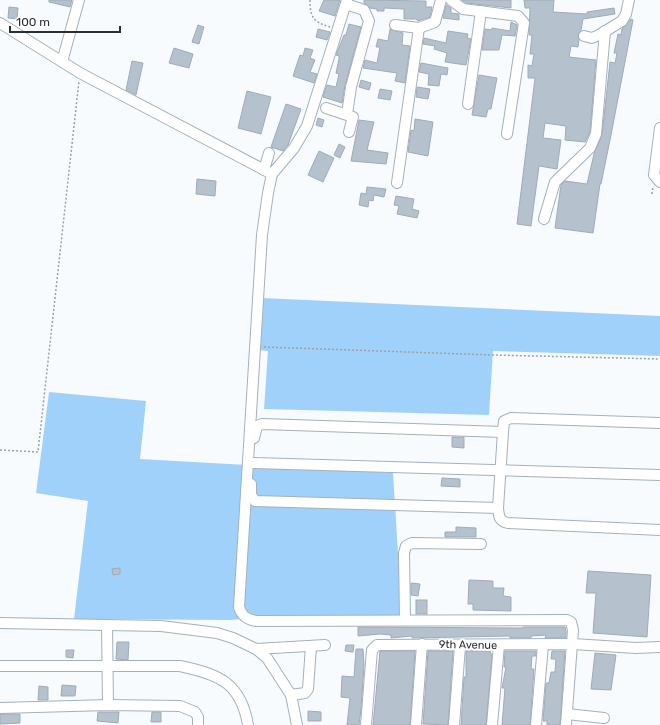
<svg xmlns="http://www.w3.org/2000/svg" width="660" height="725" viewBox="0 0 660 725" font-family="Rubik,sans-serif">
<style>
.forest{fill:#a0d1fb}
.building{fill:#b5c2ce;stroke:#9eacb8}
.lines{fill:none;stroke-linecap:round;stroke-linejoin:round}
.minor-casing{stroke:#a3b1bc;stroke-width:12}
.path{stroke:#9ca0a4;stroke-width:1.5;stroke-dasharray:2 2;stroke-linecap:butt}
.minor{stroke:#fff;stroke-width:10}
.labels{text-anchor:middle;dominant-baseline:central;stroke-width:4;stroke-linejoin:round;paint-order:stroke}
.street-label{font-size:11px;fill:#2a2f34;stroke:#fff}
</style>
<rect width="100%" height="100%" fill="#f8fbfe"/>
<g class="forest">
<polygon points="262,298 660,316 660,356 493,351 489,415 264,409 268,351 259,350"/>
<polygon points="49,392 146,401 140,459 393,473 402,617 257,618 230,620 74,619 88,501 36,493"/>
</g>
<g class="building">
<polygon points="49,0 72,0 70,7 49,2"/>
<polygon points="324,0 340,0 335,16 319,11"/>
<polygon points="364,0 426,1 426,7 432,7 430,17 418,21 416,19 404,19 404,9 384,8 384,11 377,11 377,9 370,8 364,3"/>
<polygon points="462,0 511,0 511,8 466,3"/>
<polygon points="524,0 554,0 553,12 587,14 587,12 614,8 615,14 583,19 581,30 578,35 579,40 578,47 571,46 569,57 596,60 590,132 585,142 565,140 566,126 545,123 543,138 561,140 557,169 539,166 531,226 517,224 535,78 528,78 528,65 532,66 534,54 530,54 532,35 529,35 530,8 525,8"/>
<polygon points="446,5 451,8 451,13 459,14 459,20 443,18"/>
<polygon points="9,7 18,8 17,19 8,18"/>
<polygon points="631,19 633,20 611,135 601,184 600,184 593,233 555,228 561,185 565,181 587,184 594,154 602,135 610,62 615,63 617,53 614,53 618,34 621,35 622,29"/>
<polygon points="511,22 517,25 515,36 502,35 499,50 482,50 485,29 492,30 492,28 510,31"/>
<polygon points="349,24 361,27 345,85 342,103 323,97 327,85 336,87 339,74 336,73 339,59 339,56 336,55 344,35 346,35"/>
<polygon points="198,25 204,27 199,44 192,42"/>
<polygon points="318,29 330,32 327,40 316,37"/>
<polygon points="390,29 403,33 402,45 410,46 405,83 395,81 397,73 363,68 365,60 377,63 380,47 376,47 378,39 388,41"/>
<polygon points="448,31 468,34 467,38 471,39 466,65 445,62 447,53 434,49 435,46 423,44 424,38 446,43"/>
<polygon points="174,48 193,54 189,68 169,63"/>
<polygon points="305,48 313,50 310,58 315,60 310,72 317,74 314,83 293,76 300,55 303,56"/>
<polygon points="132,61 143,63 136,95 126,90"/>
<polygon points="421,63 448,68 447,75 441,74 439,86 428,85 429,74 419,72"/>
<polygon points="479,75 497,78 491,109 488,109 486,117 472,115"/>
<polygon points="361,80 371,83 369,90 359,87"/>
<polygon points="417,87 430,89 428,99 416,97"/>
<polygon points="380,89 392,91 390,100 378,98"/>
<polygon points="247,91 271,97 261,134 238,128"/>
<polygon points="286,104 301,109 288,145 283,151 271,147"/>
<polygon points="318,118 324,120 322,127 316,125"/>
<polygon points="415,119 433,122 428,156 408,152 411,130 414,131"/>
<polygon points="359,120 374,122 367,150 388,153 386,164 351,161"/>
<polygon points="339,144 345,147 340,158 334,155"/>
<polygon points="319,151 334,158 323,182 308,175"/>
<polygon points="197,179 216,181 215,196 196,194"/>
<polygon points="367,187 386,189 384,197 374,195 373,201 369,200 368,207 359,205 361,193 366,194"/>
<polygon points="396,196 414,199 412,209 419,211 417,218 397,214 399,206 394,205"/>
<polygon points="452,437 464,437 464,448 452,447"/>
<polygon points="442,478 460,479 460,487 441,486"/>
<polygon points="456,527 476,528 476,537 445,537 445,532 456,532"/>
<polygon points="120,568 120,574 113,575 112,569"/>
<polygon points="588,571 651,575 647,637 593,633 596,593 586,593"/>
<polygon points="469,580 493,581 493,588 504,588 503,596 511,597 511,611 473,610 473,604 468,604"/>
<polygon points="411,583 420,584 418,596 411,595"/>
<rect x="416" y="600" width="11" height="14"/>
<polygon points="358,627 523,628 523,627 565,627 566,631 566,638 545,638 546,635 531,636 531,638 510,638 510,636 412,638 412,636 391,638 391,635 380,634 358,636"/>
<polygon points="117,642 129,642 128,660 116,659"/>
<polygon points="346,645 354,645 353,652 345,651"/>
<polygon points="356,649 363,649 364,665 361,709 359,725 347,725 350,698 341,697 342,676 354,677"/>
<polygon points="66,650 74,650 73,658 66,657"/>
<polygon points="380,651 415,651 410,725 373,725"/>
<polygon points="428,651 453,651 448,725 423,724"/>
<polygon points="466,651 490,651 492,656 486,725 461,725 464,677 466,677"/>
<polygon points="505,651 536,651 536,656 532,656 531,669 534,669 530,725 502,725 505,688 502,688 506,667 504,667"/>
<polygon points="552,651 565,651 560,725 547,725 547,721 543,721 546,683 549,683 551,672 555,672 556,659 551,659"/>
<polygon points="595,653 616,655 611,690 591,689"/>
<polygon points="62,685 76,686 75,696 61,696"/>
<polygon points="39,686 48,687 48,700 38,700"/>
<polygon points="308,711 321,712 321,721 308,721"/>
<polygon points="98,712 119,712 118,723 97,721"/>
<polygon points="152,712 161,712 161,722 151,722"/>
<polygon points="0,714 20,714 20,723 0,724"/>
</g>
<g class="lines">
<g class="minor-casing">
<g id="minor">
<path d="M 347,0 L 307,126 L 294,148 L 272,174 L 268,193 L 262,235 L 239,607 C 242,617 248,620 257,621 L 567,620 L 571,622 L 573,630 L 566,725"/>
<polyline points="451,0 463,9 518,16 524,23 507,134"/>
<polyline points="346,4 364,10 369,21 351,87 347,114"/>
<polyline points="0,23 80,73 272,174"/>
<polyline points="395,25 419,28"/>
<polyline points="584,36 592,38 599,35 622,21 626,14 629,0"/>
<polyline points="62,62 79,0"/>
<polyline points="468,104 481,11"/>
<polyline points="326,108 353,117 349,132"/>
<polyline points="660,128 654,175 660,182"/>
<polyline points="264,170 269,153"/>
<polyline points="397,183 419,28 435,22 441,0"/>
<polyline points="544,219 555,182 590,148 596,134 605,31"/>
<polyline points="254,438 257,426 262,424 503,432 504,421 511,418 660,423"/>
<polyline points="252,463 660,475"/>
<path d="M 251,484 L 251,495 L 255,501 L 498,508 C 499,517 499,521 508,523 L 660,530"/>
<polyline points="498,508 503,432"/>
<polyline points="405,620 404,553 406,546 412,543 481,544"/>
<polyline points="0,623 161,626 217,633 233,638 256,649 267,658 291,695 297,725"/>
<polyline points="107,625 108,705"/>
<polyline points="256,649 325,645"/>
<path d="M 0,666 L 180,666 C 219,674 241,683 248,725"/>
<polyline points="291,695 305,693 308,689 311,646"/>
<polyline points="0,708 108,705 180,706 195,712 198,717 198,725"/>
<polyline points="567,714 604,718"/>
<polyline points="366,725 372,650 377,645 573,644 636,648 660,647"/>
<polyline points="416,725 422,644"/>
<polyline points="454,725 460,646"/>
<polyline points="492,725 499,645"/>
<polyline points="536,725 543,645"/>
</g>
</g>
<g class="path">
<path d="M 310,0 C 310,17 313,22 330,27"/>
<polyline points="652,194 653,186"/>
<polyline points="264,347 493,355 660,359"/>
<polyline points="0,450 38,452 79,81"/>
</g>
<use href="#minor" class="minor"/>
</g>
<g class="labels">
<g class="street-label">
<text transform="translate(468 645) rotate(1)">9th Avenue</text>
</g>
</g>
<path d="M10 26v6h110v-6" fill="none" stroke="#2a2f34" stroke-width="2"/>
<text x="16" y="26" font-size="12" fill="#2a2f34" stroke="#ffffff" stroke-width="3" paint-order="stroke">100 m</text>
</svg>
